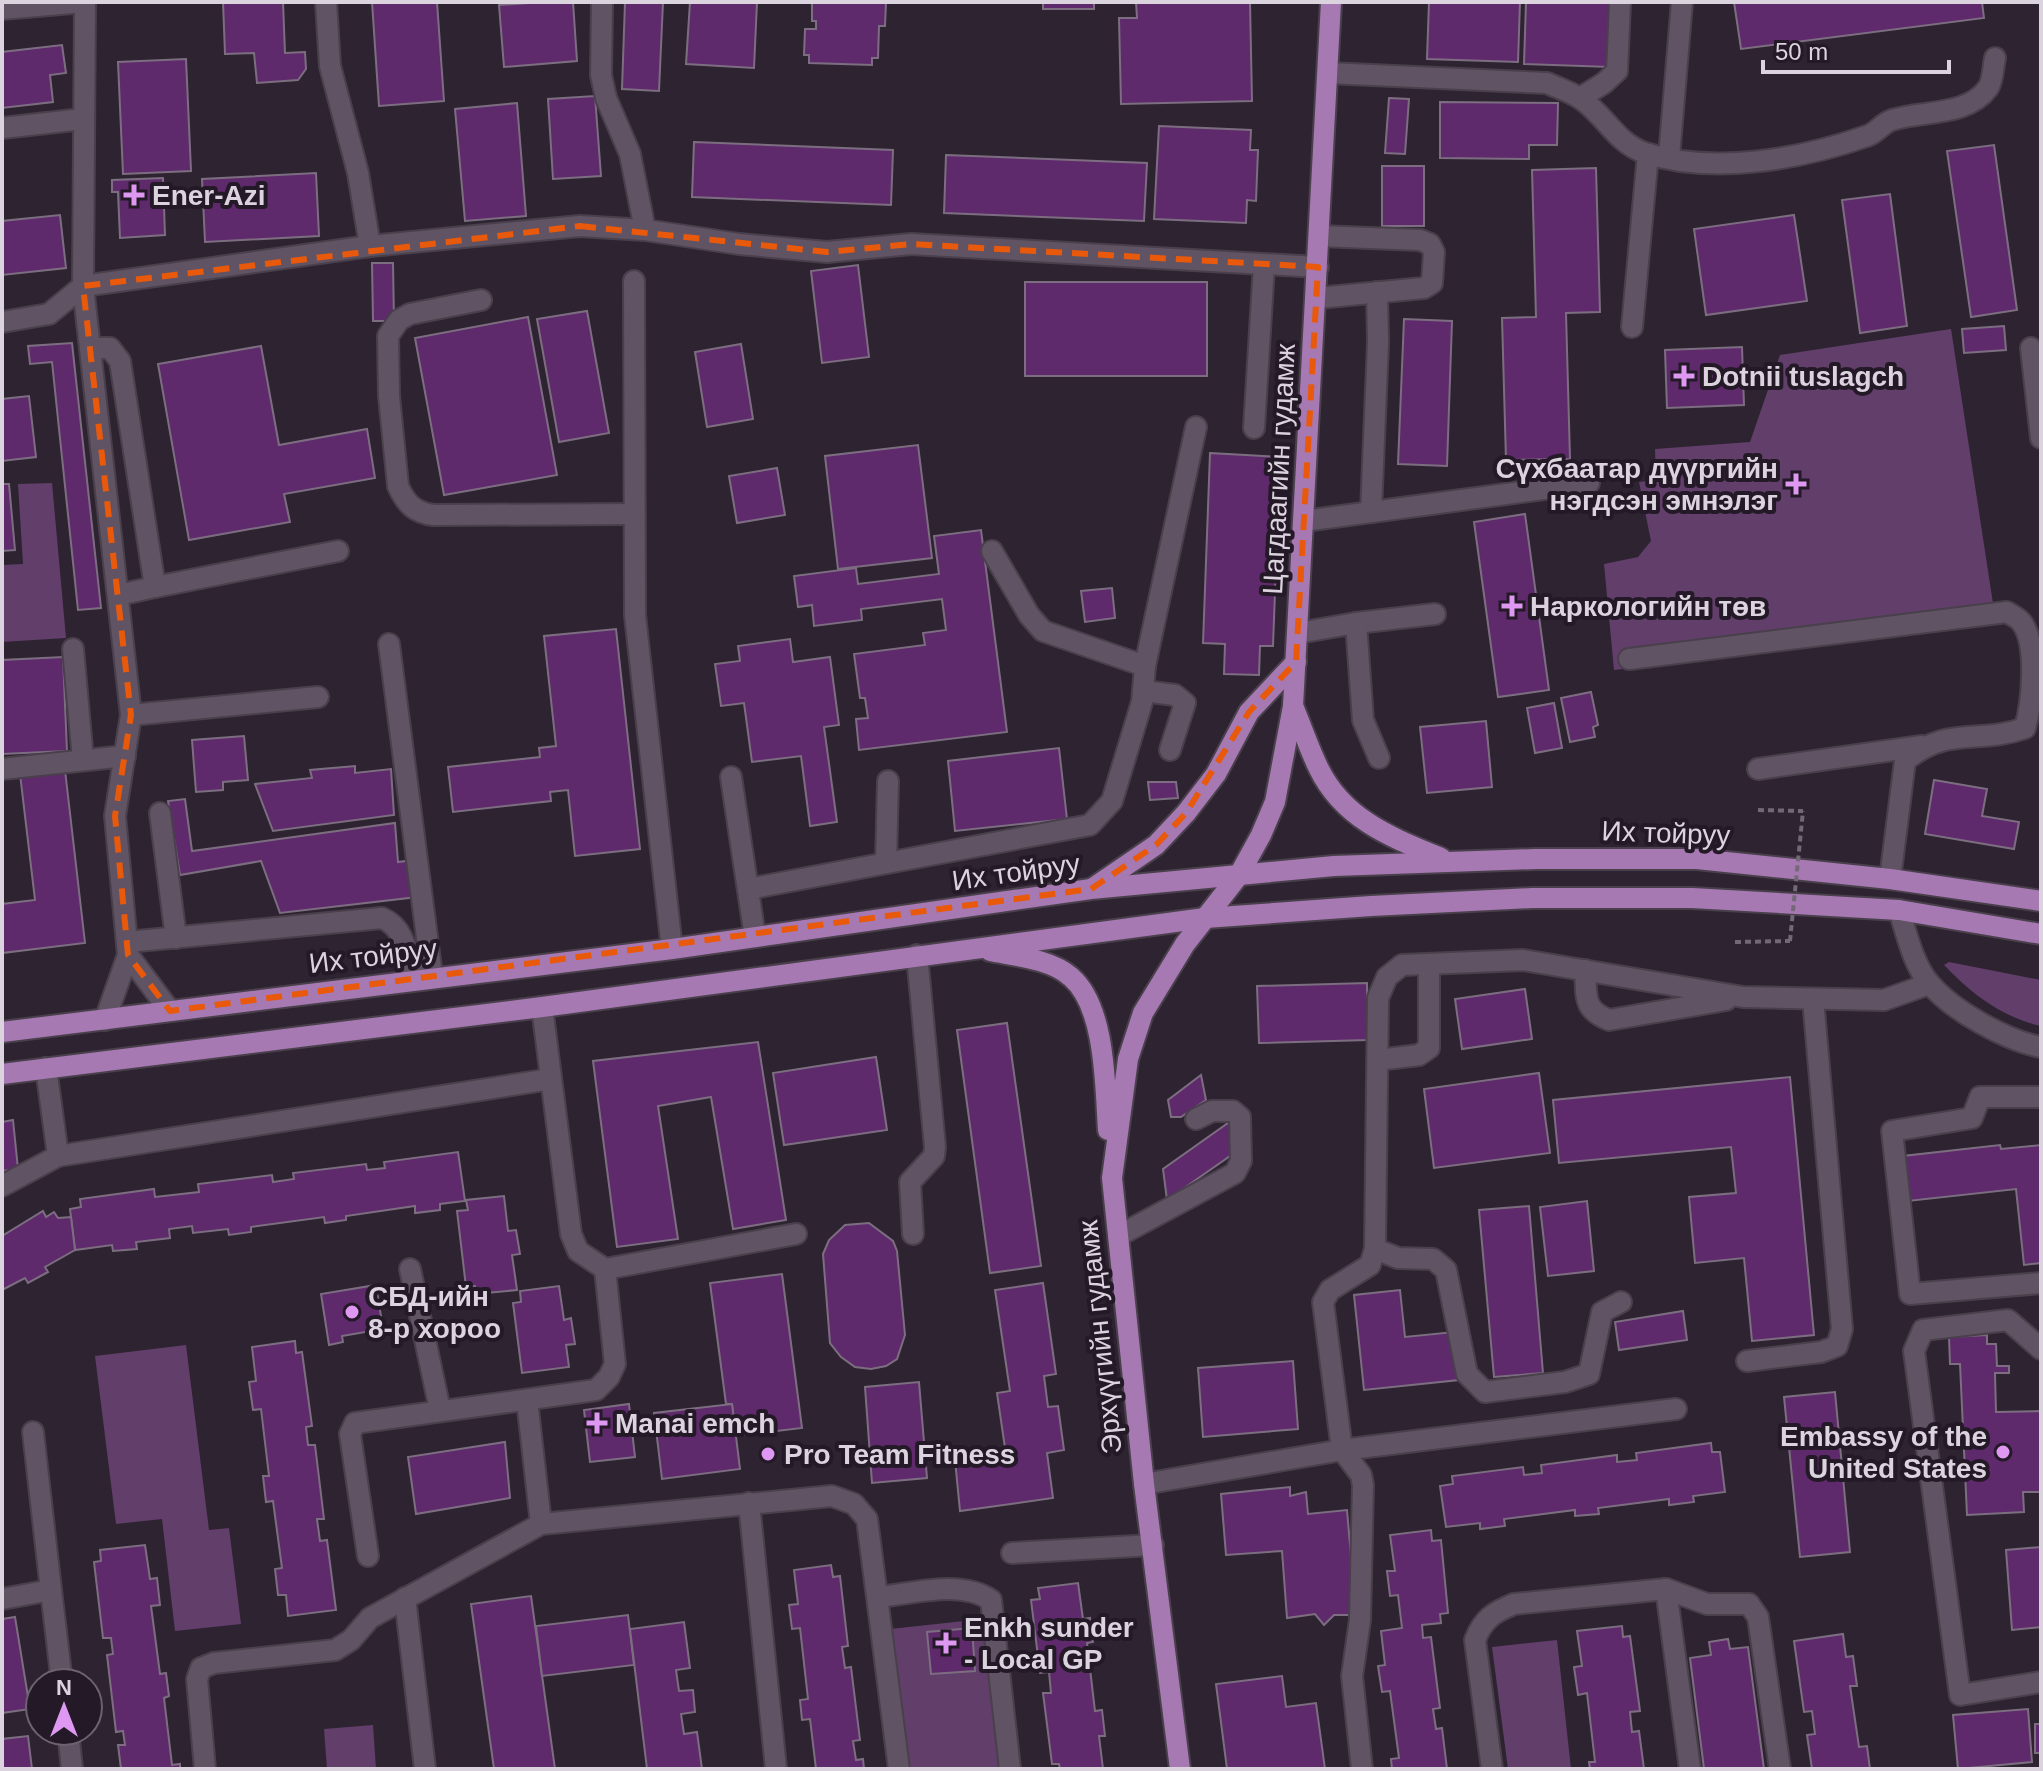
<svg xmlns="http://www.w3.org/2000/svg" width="2043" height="1771" viewBox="0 0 2043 1771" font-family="Arial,sans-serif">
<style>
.green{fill:#613f6a}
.building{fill:#5e2a6c;stroke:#7c6e80;stroke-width:2}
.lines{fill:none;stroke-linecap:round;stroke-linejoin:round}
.minor-casing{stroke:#49404c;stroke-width:24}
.major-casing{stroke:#49404c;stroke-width:24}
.path{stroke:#736976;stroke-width:4;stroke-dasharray:6 4;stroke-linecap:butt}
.minor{stroke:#605363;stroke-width:20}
.major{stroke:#a779b3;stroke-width:20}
.path-bridge{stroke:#736976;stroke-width:4;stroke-dasharray:6 4;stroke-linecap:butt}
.marked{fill:none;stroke:#e8590c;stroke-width:6;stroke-dasharray:16 10;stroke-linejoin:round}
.poi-dot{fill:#de98f2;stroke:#241927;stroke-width:3}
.labels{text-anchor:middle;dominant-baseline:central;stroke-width:8;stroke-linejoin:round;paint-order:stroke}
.poi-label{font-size:28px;font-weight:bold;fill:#dbd3dd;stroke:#241927;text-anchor:start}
.street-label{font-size:28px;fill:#dbd3dd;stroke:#241927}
</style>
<rect width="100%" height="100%" fill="#2e2331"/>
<g class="green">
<polygon points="1951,329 1996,623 1614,670 1604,564 1638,557 1651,541 1639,482 1656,480 1655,449 1750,442 1780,355"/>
<polygon points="52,483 66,638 2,642 2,565 23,564 18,484"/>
<path d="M 1949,962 L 2041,980 L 2041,1026 C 2001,1017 1972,994 1944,965 Z"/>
<polygon points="186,1345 209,1530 229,1528 241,1624 175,1631 162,1519 116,1524 95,1356"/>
<polygon points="983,1619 1001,1769 907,1769 890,1629"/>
<polygon points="1557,1640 1571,1769 1508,1769 1492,1647"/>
<polygon points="373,1725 376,1769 327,1769 324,1729"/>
</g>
<g class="building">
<polygon points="223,2 283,2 285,53 305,52 306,69 298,80 257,83 254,53 225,54"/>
<polygon points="372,2 437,2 444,101 379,106"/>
<polygon points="544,2 573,2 577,61 504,67 499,5"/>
<polygon points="625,2 663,2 659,91 622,89"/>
<polygon points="690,2 757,2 754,68 686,64"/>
<polygon points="812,2 886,2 885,26 879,26 878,58 872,58 872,65 809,63 809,55 804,55 805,29 816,29 816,21 812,21"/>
<rect x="1043" y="2" width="51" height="7"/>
<polygon points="1136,2 1250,2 1252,101 1121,104 1119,18 1137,18"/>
<polygon points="1429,2 1520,2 1518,62 1427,59"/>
<polygon points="1526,2 1612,2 1610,67 1524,64"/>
<polygon points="1734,2 1982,2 1984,18 1741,49"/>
<polygon points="62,45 66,73 50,75 53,102 2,108 2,52"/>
<polygon points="186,59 191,171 123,174 118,62"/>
<polygon points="595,96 601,176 553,179 548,99"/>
<polygon points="1389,98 1409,99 1405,154 1385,153"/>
<polygon points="1440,102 1558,103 1557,145 1529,145 1529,159 1440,158"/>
<polygon points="517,103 526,216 465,221 455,109"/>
<polygon points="1159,126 1251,130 1250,150 1258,150 1256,201 1247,200 1246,223 1154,219"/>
<polygon points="694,142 893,150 891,205 692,197"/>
<polygon points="1994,145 2017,310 1971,317 1947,151"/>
<polygon points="946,155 1147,163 1144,221 944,213"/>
<rect x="1382" y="166" width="42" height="60"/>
<polygon points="1596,168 1600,312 1566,313 1570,459 1506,460 1502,318 1536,317 1532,170"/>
<polygon points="316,173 319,236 205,242 202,179"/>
<polygon points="163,178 165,235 120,238 118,192 112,192 112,180"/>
<polygon points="1890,194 1907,326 1860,333 1842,200"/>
<polygon points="60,215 66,268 2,275 2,221"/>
<polygon points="1794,215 1807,301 1706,315 1694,229"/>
<polygon points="372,263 393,263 394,321 373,321"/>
<polygon points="858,265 869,357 822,363 811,271"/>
<rect x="1025" y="282" width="182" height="94"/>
<polygon points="587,311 609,433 559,442 537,319"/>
<polygon points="528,317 557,475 444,495 415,338"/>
<polygon points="1404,319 1452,321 1447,466 1398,464"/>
<polygon points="2004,326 2006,350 1964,353 1962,329"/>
<polygon points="72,343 101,608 78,610 52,362 30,364 28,346"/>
<polygon points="741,344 753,419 707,427 695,352"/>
<polygon points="261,346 279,445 367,429 375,478 284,494 290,522 189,540 158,364"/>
<polygon points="1742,347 1744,405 1667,408 1665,350"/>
<polygon points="29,396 36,457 2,461 2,399"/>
<polygon points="918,445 932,558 838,569 825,456"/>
<polygon points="1210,453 1280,457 1273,646 1260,646 1259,675 1224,674 1225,644 1203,643"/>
<polygon points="777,468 785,515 737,523 729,476"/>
<polygon points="2,484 9,484 15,550 2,551"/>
<polygon points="1525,514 1549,690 1498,697 1474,522"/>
<polygon points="981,530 1007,732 859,750 856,719 868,718 865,698 860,698 854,654 925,645 923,633 946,630 942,599 861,609 862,620 814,626 812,605 798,607 794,576 856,568 858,584 939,574 934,536"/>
<polygon points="1112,588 1115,618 1085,622 1081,591"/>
<polygon points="616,629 640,849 575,856 568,790 550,792 551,801 453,812 448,767 540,757 539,748 556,746 544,636"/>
<polygon points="790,639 793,662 830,657 839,725 824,727 837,822 810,826 801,756 752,762 744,703 721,706 715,664 740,661 738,646"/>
<polygon points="63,657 67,751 2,754 2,660"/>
<polygon points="1591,692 1598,725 1593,727 1595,737 1570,742 1561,698"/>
<polygon points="1554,703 1562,748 1535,753 1527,708"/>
<polygon points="1486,721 1492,787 1427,793 1420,727"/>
<polygon points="244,736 248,780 223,782 223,790 196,792 192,740"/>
<polygon points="1059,748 1067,819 955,831 948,761"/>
<polygon points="355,766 355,773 391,769 394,815 273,831 255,784 312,778 310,770"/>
<polygon points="65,770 85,943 2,953 2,904 35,900 20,774"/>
<polygon points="1934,780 1987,789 1982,816 2019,822 2014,849 1925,834"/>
<polygon points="1148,782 1176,782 1178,798 1150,800"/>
<polygon points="185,799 192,851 395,823 398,862 413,860 417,897 280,913 261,861 180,875 168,801"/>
<polygon points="1367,983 1368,1040 1259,1043 1257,986"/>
<polygon points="1525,989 1532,1039 1462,1049 1455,999"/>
<polygon points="1007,1023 1041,1266 990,1273 957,1030"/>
<polygon points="758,1042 786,1220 733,1229 711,1097 658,1106 678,1239 617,1247 593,1061"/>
<polygon points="876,1057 887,1130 784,1145 773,1073"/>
<polygon points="1539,1073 1550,1153 1434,1168 1424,1089"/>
<polygon points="1201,1075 1206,1100 1181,1117 1171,1117 1168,1100"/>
<polygon points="1790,1077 1814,1335 1752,1341 1744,1258 1695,1263 1689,1197 1736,1193 1731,1147 1559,1163 1553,1100"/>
<polygon points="1235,1118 1240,1149 1167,1200 1163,1169"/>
<polygon points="13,1120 18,1169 2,1171 2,1122"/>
<polygon points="2000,1145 2001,1149 2041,1145 2041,1263 2024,1265 2016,1189 1908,1201 1903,1156"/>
<polygon points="458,1152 465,1201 440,1204 440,1210 415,1213 415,1206 346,1216 346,1220 325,1223 324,1217 251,1227 251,1232 229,1235 228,1229 193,1233 192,1226 169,1229 170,1238 136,1242 137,1249 113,1251 112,1245 75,1250 70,1209 81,1207 80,1199 154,1189 155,1197 199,1192 198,1184 272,1175 273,1182 294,1179 293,1173 366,1164 367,1170 385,1168 384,1162"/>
<polygon points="504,1196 508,1231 516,1230 520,1254 512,1255 517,1290 476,1294 475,1286 466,1287 457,1211 468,1210 466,1200"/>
<polygon points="1587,1201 1594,1271 1548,1276 1540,1207"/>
<polygon points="1529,1206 1543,1373 1494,1377 1479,1210"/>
<polygon points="43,1211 46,1217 54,1212 58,1218 71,1217 75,1250 45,1267 48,1272 28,1283 25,1278 2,1290 2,1236"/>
<polygon points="869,1223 893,1241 897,1251 905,1335 897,1359 886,1366 871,1369 855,1367 841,1357 830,1343 823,1254 829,1240 845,1225"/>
<polygon points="782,1274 802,1428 736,1436 732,1404 726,1404 710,1283"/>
<polygon points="1043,1283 1056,1374 1044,1376 1048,1407 1058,1406 1064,1450 1047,1453 1053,1498 960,1511 955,1460 989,1454 1006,1455 997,1393 1010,1391 995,1290"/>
<polygon points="376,1285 383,1329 342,1336 343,1342 329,1345 321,1294"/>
<polygon points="559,1286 564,1320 571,1318 575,1344 566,1345 569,1367 522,1373 513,1303 521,1302 520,1291"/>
<polygon points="1400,1290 1405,1337 1454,1332 1459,1380 1364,1390 1354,1295"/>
<polygon points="1683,1311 1687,1340 1619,1350 1615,1322"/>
<polygon points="1987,1335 1987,1344 1996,1344 1997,1366 2009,1366 2009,1373 1995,1373 1996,1412 2041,1411 2041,1492 2023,1492 2024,1512 1967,1515 1960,1364 1950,1364 1949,1337"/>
<polygon points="295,1341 296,1353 302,1352 312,1426 306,1427 308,1445 315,1445 324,1519 317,1519 320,1541 327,1540 336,1610 288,1616 286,1595 278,1595 275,1569 282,1568 273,1501 266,1502 263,1476 269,1476 261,1409 253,1410 249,1382 256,1381 252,1347"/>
<polygon points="1293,1361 1298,1429 1203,1437 1198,1368"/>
<polygon points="919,1382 927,1478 872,1483 865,1387"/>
<polygon points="1835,1392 1850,1552 1800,1557 1784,1397"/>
<polygon points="629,1404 635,1457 590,1462 584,1410"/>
<polygon points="732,1404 740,1469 662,1479 654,1413"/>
<polygon points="505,1442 510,1498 416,1514 408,1457"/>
<polygon points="1711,1443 1712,1452 1720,1452 1725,1492 1693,1496 1694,1502 1669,1505 1669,1499 1598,1508 1599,1514 1575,1516 1575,1510 1504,1519 1505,1526 1480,1529 1480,1523 1446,1527 1440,1486 1453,1484 1452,1476 1523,1467 1524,1475 1542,1473 1541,1465 1617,1455 1617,1462 1637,1460 1636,1453"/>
<polygon points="1290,1487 1290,1496 1306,1492 1308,1514 1347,1510 1356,1615 1334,1615 1324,1625 1315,1614 1287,1618 1282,1551 1226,1555 1221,1494"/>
<polygon points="1431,1530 1432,1541 1441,1540 1448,1613 1440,1614 1441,1623 1422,1625 1423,1638 1431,1637 1440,1708 1433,1709 1436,1729 1442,1728 1447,1769 1392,1769 1391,1759 1399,1758 1390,1691 1382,1692 1378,1666 1385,1665 1381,1631 1402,1628 1398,1595 1390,1596 1387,1571 1395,1571 1390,1535"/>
<polygon points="145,1545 150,1579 157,1578 160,1605 151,1606 160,1674 166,1673 169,1696 164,1698 172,1765 180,1764 180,1769 121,1769 118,1745 125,1745 123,1731 116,1732 107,1655 113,1654 111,1638 103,1638 94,1562 101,1561 100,1550"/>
<polygon points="2041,1547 2041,1627 2012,1630 2006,1550"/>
<polygon points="831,1565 833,1577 840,1576 848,1646 842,1647 845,1668 851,1667 860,1740 853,1741 856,1760 863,1759 864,1769 816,1769 810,1719 802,1720 800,1700 808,1699 800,1628 792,1629 789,1605 798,1604 794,1570"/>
<polygon points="1078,1583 1083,1619 1090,1618 1093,1642 1087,1643 1095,1711 1102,1710 1105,1736 1099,1736 1103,1769 1060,1769 1059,1764 1052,1764 1043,1693 1051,1693 1049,1672 1040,1673 1031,1600 1040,1599 1038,1588"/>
<polygon points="531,1596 555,1769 494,1769 471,1604"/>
<polygon points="628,1615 634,1665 542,1676 536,1626"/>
<polygon points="15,1617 30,1709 2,1713 2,1619"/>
<polygon points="684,1622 690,1668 676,1670 679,1691 693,1690 695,1712 681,1714 684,1734 697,1732 702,1769 647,1769 630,1629"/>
<polygon points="1622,1626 1623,1637 1630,1636 1640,1711 1630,1712 1632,1732 1639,1731 1644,1769 1590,1769 1589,1762 1595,1762 1587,1693 1578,1695 1574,1667 1582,1666 1577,1631"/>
<polygon points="972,1628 975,1671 931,1674 927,1632"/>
<polygon points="1843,1634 1846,1657 1853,1656 1857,1686 1850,1686 1859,1747 1867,1746 1870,1769 1812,1769 1807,1735 1815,1734 1812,1711 1804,1712 1794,1641"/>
<polygon points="1728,1639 1730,1649 1748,1647 1764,1769 1704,1769 1690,1658 1711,1655 1709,1642"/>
<polygon points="1282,1676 1286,1707 1316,1703 1325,1769 1227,1769 1216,1684"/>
<polygon points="2028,1709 2032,1762 1958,1769 1953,1715"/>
<rect x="2035" y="1724" width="6" height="29"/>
<polygon points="28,1736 32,1769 2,1769 2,1739"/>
</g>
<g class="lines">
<g class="minor-casing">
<g id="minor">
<polyline points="85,2 83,286 131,715 115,816 128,955 105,1020"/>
<polyline points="326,2 330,66 358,173 370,246"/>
<polyline points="602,2 601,75 606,98 630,154 645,230"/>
<polyline points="2,9 84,2"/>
<path d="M 1328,73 L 1547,83 C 1558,88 1571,92 1581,99 C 1605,115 1616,143 1645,153 C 1714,175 1801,159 1867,136 C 1877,133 1882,123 1892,120 C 1922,110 1967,117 1988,88 C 1993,81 1993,67 1995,58"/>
<polyline points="1580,98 1604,83 1617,71 1620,3"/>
<polyline points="2,128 83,119"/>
<polyline points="1669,157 1682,2"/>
<polyline points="634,281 635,615 672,949"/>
<polyline points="1317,298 1424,288 1432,283 1434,252 1430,244 1420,240 1320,236"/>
<path d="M 481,300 L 410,314 L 399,320 L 388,336 L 389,396 L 398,486 C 406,504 415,513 434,515 L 633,514"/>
<polyline points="2,322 49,314 83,286 370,246 580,226 645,230 739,244 827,252 911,244 1318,267"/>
<polyline points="1632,327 1648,154"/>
<polyline points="90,348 110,348 120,361 155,587 118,595"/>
<polyline points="2031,348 2041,438"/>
<polyline points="1254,428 1264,265"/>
<polyline points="1371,512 1378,342 1377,292"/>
<polyline points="1304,521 1589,483"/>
<polyline points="992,551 1029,615 1043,631 1145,666"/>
<polyline points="155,587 338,551"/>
<polyline points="1356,623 1435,614"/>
<polyline points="1298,633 1356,623 1363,720 1379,758"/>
<polyline points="389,644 432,976"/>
<polyline points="73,649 83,760"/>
<path d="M 1629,659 L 2007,612 C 2012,615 2019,618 2022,623 C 2038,645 2032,703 2025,728 C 1978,745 1947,725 1905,761 L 1890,879"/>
<polyline points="1143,691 1175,695 1185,703 1170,750"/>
<polyline points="131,715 318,697"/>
<polyline points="2,769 125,756"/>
<polyline points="1758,769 1922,746"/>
<polyline points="731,777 755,937"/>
<polyline points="160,813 176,938"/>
<polyline points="886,863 888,781"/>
<polyline points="748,889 1090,825 1112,801 1142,702 1145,666 1196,427"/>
<path d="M 1899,910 C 1906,932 1914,967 1930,984 C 1953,1011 2007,1041 2041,1047"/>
<path d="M 127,942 L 382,918 C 406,928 407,956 413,979"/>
<polyline points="128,955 170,1011"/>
<path d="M 1585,970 C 1587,996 1582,1009 1609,1020 L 1726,1000"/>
<polyline points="1378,1060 1419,1055 1429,1048 1429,965"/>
<polyline points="2041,1097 1980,1097 1972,1118 1892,1131 1910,1294 2041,1283"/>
<polyline points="58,1156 551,1079"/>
<polyline points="2,1186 58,1156 46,1068"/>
<polyline points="913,1234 910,1182 934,1156 935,1147 917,955"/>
<polyline points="1118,1236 1235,1173 1241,1161 1240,1117 1233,1111 1212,1111 1196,1119"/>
<polyline points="1375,1249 1398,1258 1433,1259 1446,1270 1467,1374 1485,1392 1565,1382 1589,1374 1602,1312 1621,1302"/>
<polyline points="410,1269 440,1410"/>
<polyline points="605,1269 796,1234"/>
<polyline points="2041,1349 2008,1320 1923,1330 1914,1351 1960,1695 2041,1682"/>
<polyline points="1747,1361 1821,1352 1837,1346 1842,1329 1813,999"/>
<polyline points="527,1400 541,1524"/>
<polyline points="1342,1450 1676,1409"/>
<polyline points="1342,1450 1361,1475 1363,1485 1360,1620 1352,1676 1362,1769"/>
<polyline points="1144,1484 1342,1450 1323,1302 1330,1290 1370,1265 1375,1249 1378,998 1387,977 1402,965 1523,960 1743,997 1884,1000 1929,984"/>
<polyline points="749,1503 776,1769"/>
<polyline points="1012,1553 1153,1545"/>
<polyline points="368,1556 350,1434 355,1423 596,1390 609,1377 615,1364 605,1269 578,1251 571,1234 542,1007"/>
<polyline points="51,1590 62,1683"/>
<path d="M 878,1597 C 912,1594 960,1579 991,1600 L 1010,1769"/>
<polyline points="405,1598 425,1769"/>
<polyline points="2,1599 51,1590 33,1432"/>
<polyline points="68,1731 72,1769"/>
<polyline points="205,1769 197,1679 201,1668 214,1663 335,1650 351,1640 370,1618 541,1524 832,1496 854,1504 867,1519 899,1769"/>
<path d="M 1492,1769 L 1475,1640 C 1483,1619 1494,1612 1514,1604 L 1666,1589"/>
<polyline points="1690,1769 1666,1589 1707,1604 1749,1604 1758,1617 1780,1769"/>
</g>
</g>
<g class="major-casing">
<g id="major">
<path d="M 1293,706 C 1302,727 1309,749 1319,769 C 1344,820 1393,838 1441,858"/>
<polyline points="1093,888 1156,845 1186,813 1216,774 1249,712 1296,662"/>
<path d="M 990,951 C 1015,956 1051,959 1071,977 C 1106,1007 1105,1087 1108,1130"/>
<polyline points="2,1032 672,949 1091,889 1334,866 1535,859 1697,859 1890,879 2041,901"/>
<polyline points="2,1074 542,1007 1205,918 1371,906 1532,898 1692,898 1899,910 2041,934"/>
<polyline points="1180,1769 1144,1484 1112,1178 1128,1059 1143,1013 1185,944 1239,875 1261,835 1275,802 1293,706 1331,2"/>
</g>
</g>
<g class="path">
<polyline points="1758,810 1803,811"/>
<polyline points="1735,942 1790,941"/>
</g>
<use href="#minor" class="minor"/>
<use href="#major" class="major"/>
<polyline class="path-bridge" points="1790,941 1803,811"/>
</g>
<path class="marked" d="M 580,226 L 827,252 L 911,244 L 1318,267 L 1296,662 L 1249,712 L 1186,813 L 1156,845 L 1091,889 L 170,1011 L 128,955 L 115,816 L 131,715 L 83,286 Z"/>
<g class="poi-dot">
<path d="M130 183h8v8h8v8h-8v8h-8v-8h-8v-8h8z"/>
<path d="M1680 364h8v8h8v8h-8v8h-8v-8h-8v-8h8z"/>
<path d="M1792 472h8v8h8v8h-8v8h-8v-8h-8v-8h8z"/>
<path d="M1508 594h8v8h8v8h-8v8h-8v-8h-8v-8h8z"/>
<circle cx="352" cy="1312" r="8"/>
<path d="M593 1411h8v8h8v8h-8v8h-8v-8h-8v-8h8z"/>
<circle cx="2003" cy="1452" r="8"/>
<circle cx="768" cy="1454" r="8"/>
<path d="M942 1631h8v8h8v8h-8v8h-8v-8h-8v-8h8z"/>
</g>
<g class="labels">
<g class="poi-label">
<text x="152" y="195">Ener-Azi</text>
<text x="1702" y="376">Dotnii tuslagch</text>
<text x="1778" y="468" text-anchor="end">Сүхбаатар дүүргийн<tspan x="1778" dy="32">нэгдсэн эмнэлэг</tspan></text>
<text x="1530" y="606">Наркологийн төв</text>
<text x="368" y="1296">СБД-ийн<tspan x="368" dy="32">8-р хороо</tspan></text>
<text x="615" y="1423">Manai emch</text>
<text x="1987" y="1436" text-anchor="end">Embassy of the<tspan x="1987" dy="32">United States</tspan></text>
<text x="784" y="1454">Pro Team Fitness</text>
<text x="964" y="1627">Enkh sunder<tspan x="964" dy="32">- Local GP</tspan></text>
</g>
<g class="street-label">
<text transform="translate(1279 469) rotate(-87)">Цагдаагийн гудамж</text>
<text transform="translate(1666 833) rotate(2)">Их тойруу</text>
<text transform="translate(1016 872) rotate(-8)">Их тойруу</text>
<text transform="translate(373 956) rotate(-7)">Их тойруу</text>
<text transform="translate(1100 1337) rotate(-96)">Эрхүүгийн гудамж</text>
</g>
</g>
<rect width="2043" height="1771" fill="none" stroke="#dbd3dd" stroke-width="8"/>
<g transform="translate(64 1707)"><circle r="38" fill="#241927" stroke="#6d6370" stroke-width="2"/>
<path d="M0-6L14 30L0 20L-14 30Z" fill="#de98f2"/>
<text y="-12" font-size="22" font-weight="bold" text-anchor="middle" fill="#dbd3dd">N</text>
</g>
<path d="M1763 60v12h186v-12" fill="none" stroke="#dbd3dd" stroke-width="4"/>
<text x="1775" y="60" font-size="24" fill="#dbd3dd" stroke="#241927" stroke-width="6" paint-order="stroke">50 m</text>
</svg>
